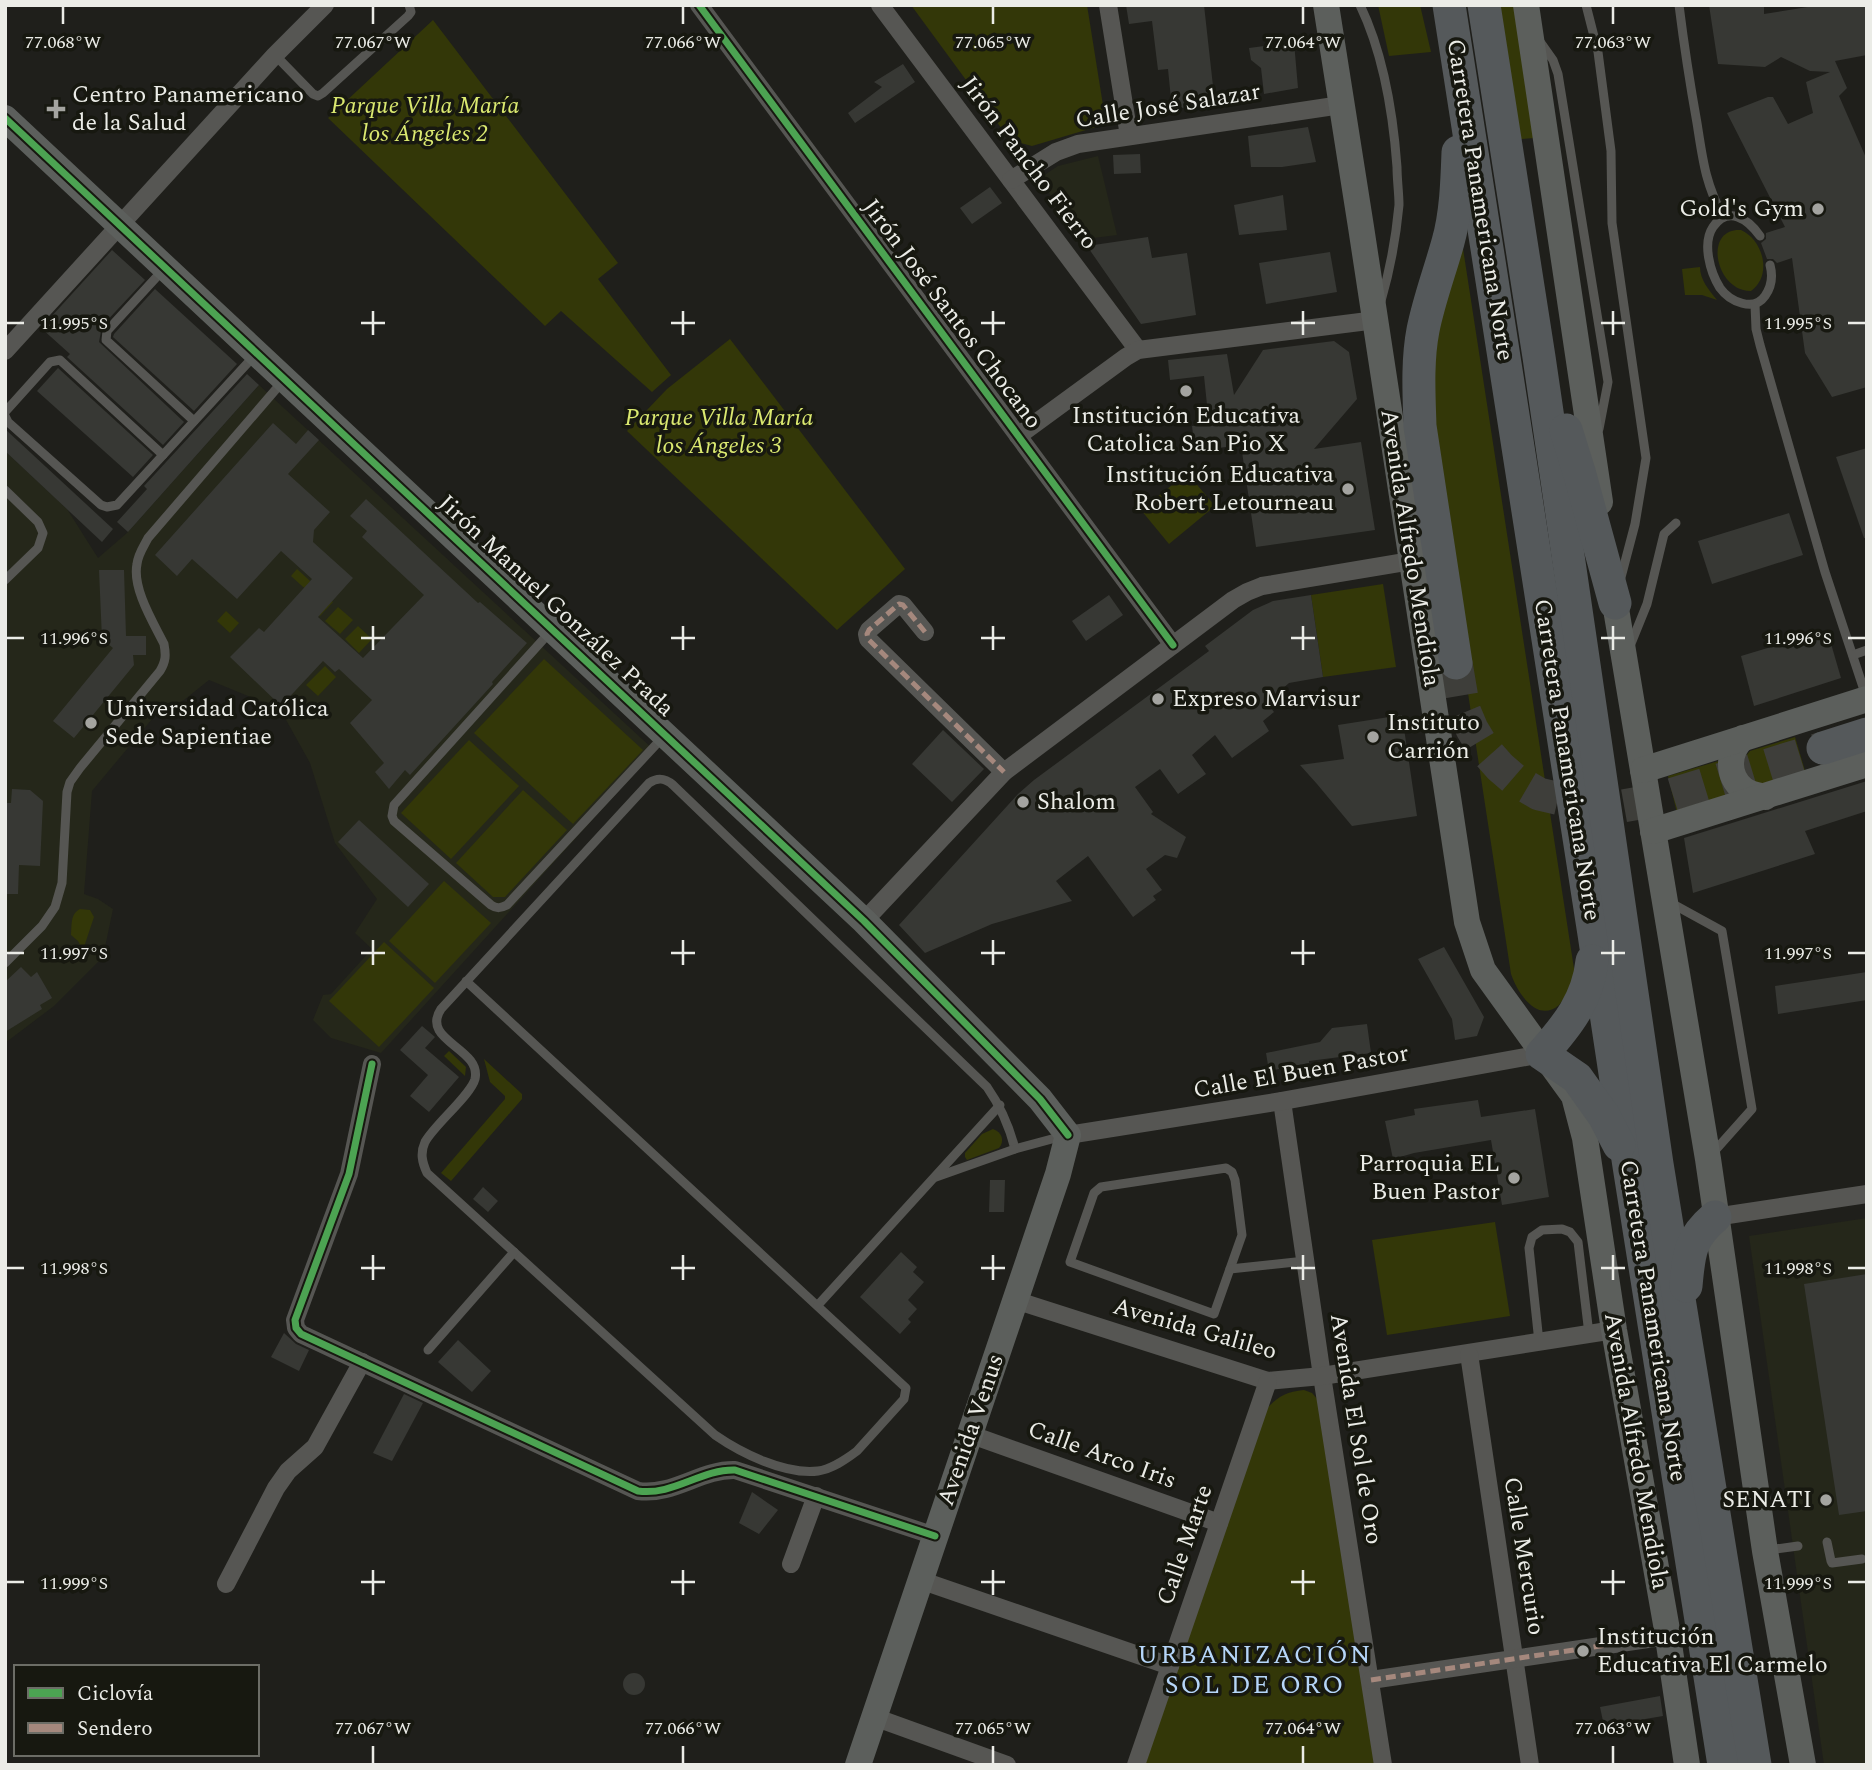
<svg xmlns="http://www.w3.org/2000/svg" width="1872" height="1770" viewBox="0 0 1872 1770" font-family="Spectral,serif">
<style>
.built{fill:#25271a}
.green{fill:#333708}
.building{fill:#373834}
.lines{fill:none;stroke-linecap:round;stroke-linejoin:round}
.highway-tunnel{stroke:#3e3e3a;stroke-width:33;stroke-dasharray:33 17;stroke-linecap:butt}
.lane{stroke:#565653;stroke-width:9}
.street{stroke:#565653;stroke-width:18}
.secondary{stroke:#5c5f5c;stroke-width:26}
.highway{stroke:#55595b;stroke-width:33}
.quiet{stroke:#a5887d;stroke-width:5;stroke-dasharray:10 5;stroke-linecap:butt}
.cycleway-casing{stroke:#171810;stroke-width:11}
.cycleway{stroke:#4ca352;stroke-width:7}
.ticks{fill:none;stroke:#ebece7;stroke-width:2.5}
.poi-dot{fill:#a4a4a0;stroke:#171810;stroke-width:2.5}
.labels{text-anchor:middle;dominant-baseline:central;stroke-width:7;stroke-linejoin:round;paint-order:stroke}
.poi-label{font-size:24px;fill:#ebece7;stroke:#171810;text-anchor:start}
.park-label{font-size:24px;font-style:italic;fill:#dbe970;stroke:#171810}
.street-label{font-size:24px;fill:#ebece7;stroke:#171810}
.neighbourhood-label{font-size:26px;letter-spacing:2px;fill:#b6d6f9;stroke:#171810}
.ticks-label{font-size:18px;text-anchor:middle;fill:#ebece7;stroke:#171810;stroke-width:7;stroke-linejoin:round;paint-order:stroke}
</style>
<rect width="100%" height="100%" fill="#1f1f1b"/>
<g class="built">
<polygon points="1098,156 1117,235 1078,240 1040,178 1058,166"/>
<polygon points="259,385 655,751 381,1053 331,1038 313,1020 323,995 331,994 372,949 355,933 377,899 335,843 310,763 280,709 209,680 184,700 157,713 92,791 84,894 98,899 113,909 103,957 54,1006 5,1043 5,451 67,509 98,558 127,533"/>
<polygon points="1867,1218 1867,1765 1824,1765 1749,1236"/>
</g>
<g class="green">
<polygon points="911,5 1087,5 1106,124 1032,146 1010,140"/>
<polygon points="1378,5 1420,5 1431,52 1389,56"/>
<polygon points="1500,5 1514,5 1535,138 1521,139"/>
<polygon points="433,20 618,263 598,279 671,375 652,392 561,311 545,326 328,118"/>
<path d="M 1460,229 L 1575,975 C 1570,984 1566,998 1559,1005 C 1537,1024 1517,992 1511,974 L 1464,667 L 1428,376 Z"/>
<path d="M 1741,230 C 1763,240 1773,275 1751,291 C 1716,292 1702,228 1741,230 Z"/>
<path d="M 1700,267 C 1700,280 1709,290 1717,300 L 1702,295 L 1685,295 L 1682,269 Z"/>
<polygon points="730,339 905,569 837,630 627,431 667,389"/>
<polygon points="1187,473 1215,506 1169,544 1141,510"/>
<polygon points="297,569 333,602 320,616 306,603 312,595 291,576"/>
<polygon points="1383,584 1396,667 1323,677 1311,595"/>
<polygon points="338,607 353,620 340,634 325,621"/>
<polygon points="226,611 239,623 230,633 217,621"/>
<polygon points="358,626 372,639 359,653 345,639"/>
<polygon points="544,659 643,750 573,824 474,733"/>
<polygon points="325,666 336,677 318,696 306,685"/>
<polygon points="1795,737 1806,774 1756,785 1744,771 1745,757 1750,751"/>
<polygon points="469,740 519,786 451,859 401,813"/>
<polygon points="1722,760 1735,795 1677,813 1668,776"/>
<polygon points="523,790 567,830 505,897 493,897 456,863"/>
<polygon points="444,881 491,923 435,983 389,941"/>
<path d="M 80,909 L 90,910 L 94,917 L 83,950 L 78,941 L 71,935 C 72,925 70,914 80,909 Z"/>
<polygon points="384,942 434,988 379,1047 329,1001"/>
<polygon points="449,1051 466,1067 465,1076 444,1056"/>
<polygon points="484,1059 522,1094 522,1099 451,1181 441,1173 505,1099 505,1096 490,1082"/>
<path d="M 993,1129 C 1002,1132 1005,1141 999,1148 L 967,1160 L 965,1157 L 965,1153 L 982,1134 Z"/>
<polygon points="1495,1222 1510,1316 1387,1335 1372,1240"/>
<path d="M 1304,1390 L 1312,1393 L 1319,1401 L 1376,1765 L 1140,1765 L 1260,1416 C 1274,1400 1282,1392 1304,1390 Z"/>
</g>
<g class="building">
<polygon points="1126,5 1204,5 1215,104 1172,109 1168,69 1158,70 1152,21 1129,24"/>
<polygon points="1709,5 1764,5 1764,14 1820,5 1867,5 1867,55 1835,61 1847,88 1839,96 1867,160 1867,387 1832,397 1805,353 1792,258 1777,263 1773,259 1767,259 1761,243 1766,239 1766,233 1785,227 1727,113 1768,97 1773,97 1788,124 1813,113 1806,82 1830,72 1810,71 1781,57 1765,67 1718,64"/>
<polygon points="1294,42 1298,88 1264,94 1261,68 1251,60 1249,48"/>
<polygon points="903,64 915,82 855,123 848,113 882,87 874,82"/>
<polygon points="1308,127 1316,162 1282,167 1251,167 1248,136"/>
<polygon points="1140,154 1141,173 1114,174 1113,155"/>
<polygon points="990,187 1002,203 972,224 960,208"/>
<polygon points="1283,195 1287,230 1239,235 1234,205"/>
<polygon points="1148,237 1152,258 1187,253 1196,315 1141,324 1087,246"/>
<polygon points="112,250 145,280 102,326 99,342 184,422 163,445 67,357 70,354 41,328"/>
<polygon points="1330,252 1337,292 1266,304 1259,263"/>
<polygon points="155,289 237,364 194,411 113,337 114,334"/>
<polygon points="1334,341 1349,352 1357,399 1314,449 1361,442 1375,530 1256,547 1241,445 1195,451 1192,426 1209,424 1204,376 1170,380 1168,360 1227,354 1234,395 1263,350"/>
<polygon points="58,368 153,455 133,477 37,391"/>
<polygon points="247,374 259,385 128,532 117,522 147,489 144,486"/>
<polygon points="273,423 296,444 308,430 319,440 288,474 330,512 314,530 313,542 353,578 318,617 363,658 424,595 362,537 367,531 350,516 366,499 478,603 480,602 527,643 492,682 493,684 410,775 405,770 389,789 375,772 384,763 350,723 372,700 339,669 335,672 323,661 281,706 230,657 259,628 264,632 312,579 281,551 237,599 192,559 177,576 155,555"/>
<polygon points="5,429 113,529 102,542 5,451"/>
<polygon points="1867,448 1867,538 1864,538 1836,457"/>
<polygon points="1789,513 1803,555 1712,584 1698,541"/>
<polygon points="99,570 124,570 126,636 146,636 146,655 133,655 134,665 74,738 53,721 113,648 102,639"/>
<polygon points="1109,595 1123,615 1086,641 1072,621"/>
<polygon points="1311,595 1323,677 1289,683 1281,690 1267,703 1274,712 1263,721 1269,731 1232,758 1215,735 1192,755 1206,774 1178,794 1160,769 1135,787 1153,812 1151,814 1186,837 1177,858 1165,855 1146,869 1162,890 1153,896 1156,900 1133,917 1088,856 1056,881 1072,901 992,924 925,953 899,925 1018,794 1034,780 1209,651 1205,646 1253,610 1273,601"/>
<polygon points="1827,630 1841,678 1754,706 1741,656"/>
<polygon points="1402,715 1417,816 1352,826 1317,784 1300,765 1344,759 1338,725"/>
<polygon points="943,730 984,769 952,802 912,764"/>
<polygon points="1867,781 1867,811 1805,831 1815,854 1693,893 1684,838"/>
<polygon points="12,789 30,790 43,801 40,866 19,865 18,894 5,894 5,803 11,803"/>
<polygon points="359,820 429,884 408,907 338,842"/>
<polygon points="1444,947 1484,1017 1477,1036 1455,1040 1452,1019 1418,959"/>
<polygon points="21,967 31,977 37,972 52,998 40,1005 42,1009 5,1032 5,982"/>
<polygon points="1867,972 1867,1000 1778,1014 1775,986"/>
<polygon points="1367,1024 1371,1053 1309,1061 1309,1063 1269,1071 1266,1053 1320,1042 1332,1028"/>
<polygon points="422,1026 435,1037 425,1048 459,1077 429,1112 410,1096 428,1075 400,1050"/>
<polygon points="1478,1100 1481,1117 1535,1109 1549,1197 1502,1205 1491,1140 1414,1153 1393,1159 1385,1121 1415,1115 1414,1109"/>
<polygon points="990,1180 1005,1180 1004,1212 989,1212"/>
<polygon points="483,1187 498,1201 488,1212 473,1199"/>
<polygon points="901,1252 917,1267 913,1272 924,1282 908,1300 917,1309 908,1319 911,1322 900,1334 860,1297"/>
<polygon points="1867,1274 1867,1511 1839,1515 1804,1284"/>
<polygon points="284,1333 296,1344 309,1350 299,1371 271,1357"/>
<polygon points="458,1340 491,1371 472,1392 438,1362"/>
<polygon points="404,1394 423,1403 392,1461 373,1453"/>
<polygon points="752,1492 778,1510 759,1534 739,1523"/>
<circle cx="634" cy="1684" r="11"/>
<polygon points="1660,1696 1663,1716 1604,1726 1600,1707"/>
</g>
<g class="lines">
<polyline class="highway-tunnel" points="1456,663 1464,710 1472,729 1484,749 1500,767 1515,780 1539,794 1581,804 1612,808 1651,801 1823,748"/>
<g class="lane">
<path d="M 1360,5 C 1384,55 1393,112 1397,167 C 1397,180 1399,193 1399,205 C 1396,237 1390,270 1381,301"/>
<polyline points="1586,5 1598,52 1611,151 1612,223 1646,458 1635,524 1620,581"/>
<path d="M 1679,5 C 1684,45 1690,84 1697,123 C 1703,161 1705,182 1723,217"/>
<polyline points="1541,43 1553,60 1558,74 1608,382 1599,429"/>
<polyline points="275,55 313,94 318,96 323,93 408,16 411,12 409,5"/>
<path d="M 1760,236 C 1748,219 1728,205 1713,227 C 1702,243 1710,272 1720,288 C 1730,302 1754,312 1765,296 C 1772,286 1773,276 1770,265"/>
<polyline points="163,270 107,331 106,340 194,421"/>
<polyline points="1755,305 1756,329 1760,345 1825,572 1866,696"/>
<polyline points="5,412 50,362 60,360 163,455"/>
<polyline points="5,416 8,422 101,505 107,507 117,505 255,355"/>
<polyline points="5,490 38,522 43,533 38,548 5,580"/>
<path d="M 550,632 L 394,805 L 392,816 L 394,821 L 491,905 C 497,909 501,908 507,905 L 664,736"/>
<polyline points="1630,646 1647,604 1664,534 1676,523"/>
<polyline points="1853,655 1867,650"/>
<polyline points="1671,903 1722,931 1752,1109 1711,1155"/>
<path d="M 5,963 L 42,926 L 55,907 L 62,883 L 67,792 L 70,782 L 80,768 L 160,671 C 166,661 166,655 164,644 C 153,622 132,588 137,564 C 138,554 144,546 148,538 L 283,381"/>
<path d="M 466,981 L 906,1388 L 904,1399 L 857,1451 C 845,1460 832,1469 818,1471 C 785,1475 741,1453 715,1435 L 427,1173 C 422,1162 420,1153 425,1142 C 435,1124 471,1095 475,1079 C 482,1048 420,1041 441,1009 L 649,783 C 658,777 665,778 673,785 L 987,1087 C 1001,1107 1009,1125 1015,1149"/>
<polygon points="1226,1168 1232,1172 1235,1180 1242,1235 1214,1314 1070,1262 1094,1193 1101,1187"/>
<polyline points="936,1177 1015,1149 1063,1136"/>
<polyline points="1230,1269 1305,1261"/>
<polyline points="818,1305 1000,1105"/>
<polyline points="1539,1342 1529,1248 1532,1237 1542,1230 1562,1229 1570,1232 1578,1242 1589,1334"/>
<polyline points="428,1350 514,1252"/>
<polyline points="1827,1542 1831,1561 1832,1563 1862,1559"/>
<polyline points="1768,1550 1798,1546"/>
</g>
<g class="street">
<polyline points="699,5 1173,645"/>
<polyline points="880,5 1138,350"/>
<polyline points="1108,5 1129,136"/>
<polyline points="1011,180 1056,152 1078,144 1341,105"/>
<polyline points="5,351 275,55 325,5"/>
<polyline points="1018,436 1126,357 1138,350 1376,320"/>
<polyline points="925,632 903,605 899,604 869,630 867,634 868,639 1004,772"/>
<polyline points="864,921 1004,772 1233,600 1247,592 1262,586 1411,561"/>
<path d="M 372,1064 L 349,1174 L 295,1320 L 296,1328 L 301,1334 L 638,1491 C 673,1496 701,1469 735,1470 L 935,1536"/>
<polyline points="1282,1101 1322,1376 1383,1765"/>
<polyline points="1068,1135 1282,1101 1542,1054"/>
<polyline points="1715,1217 1867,1194"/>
<polyline points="1015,1300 1268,1381 1322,1376 1614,1330"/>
<polyline points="1469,1354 1530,1765"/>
<polyline points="969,1434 1219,1523"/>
<polyline points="791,1564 816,1496"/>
<polyline points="920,1580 1170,1666"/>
<polyline points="226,1584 276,1488 288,1471 315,1447 362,1362"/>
<polyline points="1371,1680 1668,1636"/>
<polyline points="874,1717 1007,1765"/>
<polyline points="1136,1765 1268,1381"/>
</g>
<g class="secondary">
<polyline points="1326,5 1361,227 1467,922 1483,970 1574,1096 1585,1138 1614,1330 1666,1624 1687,1765"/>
<polyline points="1526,5 1600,502"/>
<polyline points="5,118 864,921 1040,1099 1068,1135 1058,1174 858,1765"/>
<polyline points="1612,585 1708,1159 1765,1551 1803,1765"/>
<path d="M 1743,738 C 1728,751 1726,775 1743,789 C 1749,794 1757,795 1765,797"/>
<polyline points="1643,770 1867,699"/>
<polyline points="1653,831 1867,764"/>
</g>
<g class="highway">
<polyline points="1449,5 1594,934 1629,1166 1724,1765"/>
<polyline points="1484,5 1539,357 1657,1164 1755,1765"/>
<polyline points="1566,430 1580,475 1615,603"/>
<path d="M 1456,663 L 1420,426 C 1419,395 1417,361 1423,330 C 1429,300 1440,271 1448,242 C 1456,214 1457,181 1458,152"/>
<polyline points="1823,748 1867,734"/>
<path d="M 1592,961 C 1588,1000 1567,1026 1542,1054 L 1577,1078 L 1604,1116 L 1619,1145"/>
<path d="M 1686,1286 C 1689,1254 1689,1239 1715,1217"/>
</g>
<g class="quiet">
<polyline points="925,632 903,605 899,604 869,630 867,634 868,639 1004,772"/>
<polyline points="1371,1680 1668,1636"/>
</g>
<g class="cycleway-casing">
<g id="cycleway">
<polyline points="699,5 1173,645"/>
<polyline points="5,118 864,921 1040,1099 1068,1135"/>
<path d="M 372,1064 L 349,1174 L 295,1320 L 296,1328 L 301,1334 L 638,1491 C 673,1496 701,1469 735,1470 L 935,1536"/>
</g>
</g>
<use href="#cycleway" class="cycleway"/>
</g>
<path class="ticks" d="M 63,7 L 63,24M 373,7 L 373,24M 683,7 L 683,24M 993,7 L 993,24M 1303,7 L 1303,24M 1613,7 L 1613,24M 373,311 L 373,335M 683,311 L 683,335M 993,311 L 993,335M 1303,311 L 1303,335M 1613,311 L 1613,335M 7,323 L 24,323M 361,323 L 385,323M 671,323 L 695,323M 981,323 L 1005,323M 1291,323 L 1315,323M 1601,323 L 1625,323M 1848,323 L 1865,323M 373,626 L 373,650M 683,626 L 683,650M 993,626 L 993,650M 1303,626 L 1303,650M 1613,626 L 1613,650M 7,638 L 24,638M 361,638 L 385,638M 671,638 L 695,638M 981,638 L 1005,638M 1291,638 L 1315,638M 1601,638 L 1625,638M 1848,638 L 1865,638M 373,940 L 373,965M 683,940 L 683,965M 993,940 L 993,965M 1303,940 L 1303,965M 1613,940 L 1613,965M 7,953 L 24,953M 361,953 L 385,953M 671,953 L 695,953M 981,953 L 1005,953M 1291,953 L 1315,953M 1601,953 L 1625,953M 1848,953 L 1865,953M 373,1255 L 373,1280M 683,1255 L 683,1280M 993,1255 L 993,1280M 1303,1255 L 1303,1280M 1613,1255 L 1613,1280M 7,1268 L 24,1268M 361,1268 L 385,1268M 671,1268 L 695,1268M 981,1268 L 1005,1268M 1291,1268 L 1315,1268M 1601,1268 L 1625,1268M 1848,1268 L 1865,1268M 373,1570 L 373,1595M 683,1570 L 683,1595M 993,1570 L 993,1595M 1303,1570 L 1303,1595M 1613,1570 L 1613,1595M 7,1582 L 24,1582M 361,1582 L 385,1582M 671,1582 L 695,1582M 981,1582 L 1005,1582M 1291,1582 L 1315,1582M 1601,1582 L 1625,1582M 1848,1582 L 1865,1582M 373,1746 L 373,1763M 683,1746 L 683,1763M 993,1746 L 993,1763M 1303,1746 L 1303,1763M 1613,1746 L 1613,1763"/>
<g class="poi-dot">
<path d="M52.5 98.5h7v7h7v7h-7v7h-7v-7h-7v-7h7z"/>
<circle cx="1818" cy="209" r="7"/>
<circle cx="1186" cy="391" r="7"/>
<circle cx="1348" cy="489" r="7"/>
<circle cx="1158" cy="699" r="7"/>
<circle cx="91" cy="723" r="7"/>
<circle cx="1373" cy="737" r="7"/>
<circle cx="1023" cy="802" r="7"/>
<circle cx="1514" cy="1178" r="7"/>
<circle cx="1826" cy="1500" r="7"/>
<circle cx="1583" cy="1651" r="7"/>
</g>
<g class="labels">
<g class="poi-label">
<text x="72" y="95">Centro Panamericano<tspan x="72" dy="28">de la Salud</tspan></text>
<text x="1804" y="209" text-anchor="end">Gold's Gym</text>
<text x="1186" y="416" text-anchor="middle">Institución Educativa<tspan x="1186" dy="28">Catolica San Pio X</tspan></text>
<text x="1334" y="475" text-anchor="end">Institución Educativa<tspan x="1334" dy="28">Robert Letourneau</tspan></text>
<text x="1172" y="699">Expreso Marvisur</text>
<text x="105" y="709">Universidad Católica<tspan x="105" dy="28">Sede Sapientiae</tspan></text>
<text x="1387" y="723">Instituto<tspan x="1387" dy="28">Carrión</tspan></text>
<text x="1037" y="802">Shalom</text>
<text x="1500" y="1164" text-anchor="end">Parroquia EL<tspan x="1500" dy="28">Buen Pastor</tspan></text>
<text x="1812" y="1500" text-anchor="end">SENATI</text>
<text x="1597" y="1637">Institución<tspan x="1597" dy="28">Educativa El Carmelo</tspan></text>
</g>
<g class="park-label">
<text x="425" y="106">Parque Villa María<tspan x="425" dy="28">los Ángeles 2</tspan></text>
<text x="719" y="418">Parque Villa María<tspan x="719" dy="28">los Ángeles 3</tspan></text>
</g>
<g class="street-label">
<text transform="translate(1168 106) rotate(-9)">Calle José Salazar</text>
<text transform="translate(1029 163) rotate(53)">Jirón Pancho Fierro</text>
<text transform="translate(1480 200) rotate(81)">Carretera Panamericana Norte</text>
<text transform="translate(952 314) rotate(53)">Jirón José Santos Chocano</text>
<text transform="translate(1410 548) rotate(81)">Avenida Alfredo Mendiola</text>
<text transform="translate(556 606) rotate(43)">Jirón Manuel González Prada</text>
<text transform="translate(1567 760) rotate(81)">Carretera Panamericana Norte</text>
<text transform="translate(1301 1072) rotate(-10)">Calle El Buen Pastor</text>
<text transform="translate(1653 1321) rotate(81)">Carretera Panamericana Norte</text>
<text transform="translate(1195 1329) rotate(16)">Avenida Galileo</text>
<text transform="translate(1356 1429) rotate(81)">Avenida El Sol de Oro</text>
<text transform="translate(971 1430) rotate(-71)">Avenida Venus</text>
<text transform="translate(1636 1451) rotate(80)">Avenida Alfredo Mendiola</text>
<text transform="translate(1102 1455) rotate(20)">Calle Arco Iris</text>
<text transform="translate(1185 1545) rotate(-71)">Calle Marte</text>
<text transform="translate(1524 1556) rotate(81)">Calle Mercurio</text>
</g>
<g class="neighbourhood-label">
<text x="1255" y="1655">URBANIZACIÓN<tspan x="1255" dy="30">SOL DE ORO</tspan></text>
</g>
</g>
<g class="ticks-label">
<text x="63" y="48">77.068°W</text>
<text x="373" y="48">77.067°W</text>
<text x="683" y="48">77.066°W</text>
<text x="993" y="48">77.065°W</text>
<text x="1303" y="48">77.064°W</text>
<text x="1613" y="48">77.063°W</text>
<text x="74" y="329">11.995°S</text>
<text x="1798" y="329">11.995°S</text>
<text x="74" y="644">11.996°S</text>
<text x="1798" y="644">11.996°S</text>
<text x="74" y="959">11.997°S</text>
<text x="1798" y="959">11.997°S</text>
<text x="74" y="1274">11.998°S</text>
<text x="1798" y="1274">11.998°S</text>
<text x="74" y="1589">11.999°S</text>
<text x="1798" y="1589">11.999°S</text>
<text x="373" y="1734">77.067°W</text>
<text x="683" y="1734">77.066°W</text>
<text x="993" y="1734">77.065°W</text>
<text x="1303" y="1734">77.064°W</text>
<text x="1613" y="1734">77.063°W</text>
</g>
<rect width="1872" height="1770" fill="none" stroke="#ebece7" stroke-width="14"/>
<rect x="14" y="1665" width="245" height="91" fill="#171810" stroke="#6c6d66" stroke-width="2"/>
<rect x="28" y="1688" width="35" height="10" fill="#4ca352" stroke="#6c6d66" stroke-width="2"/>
<text x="77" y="1700" font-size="21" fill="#ebece7">Ciclovía</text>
<rect x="28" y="1723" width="35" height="10" fill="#a5887d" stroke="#6c6d66" stroke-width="2"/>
<text x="77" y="1735" font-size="21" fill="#ebece7">Sendero</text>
</svg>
